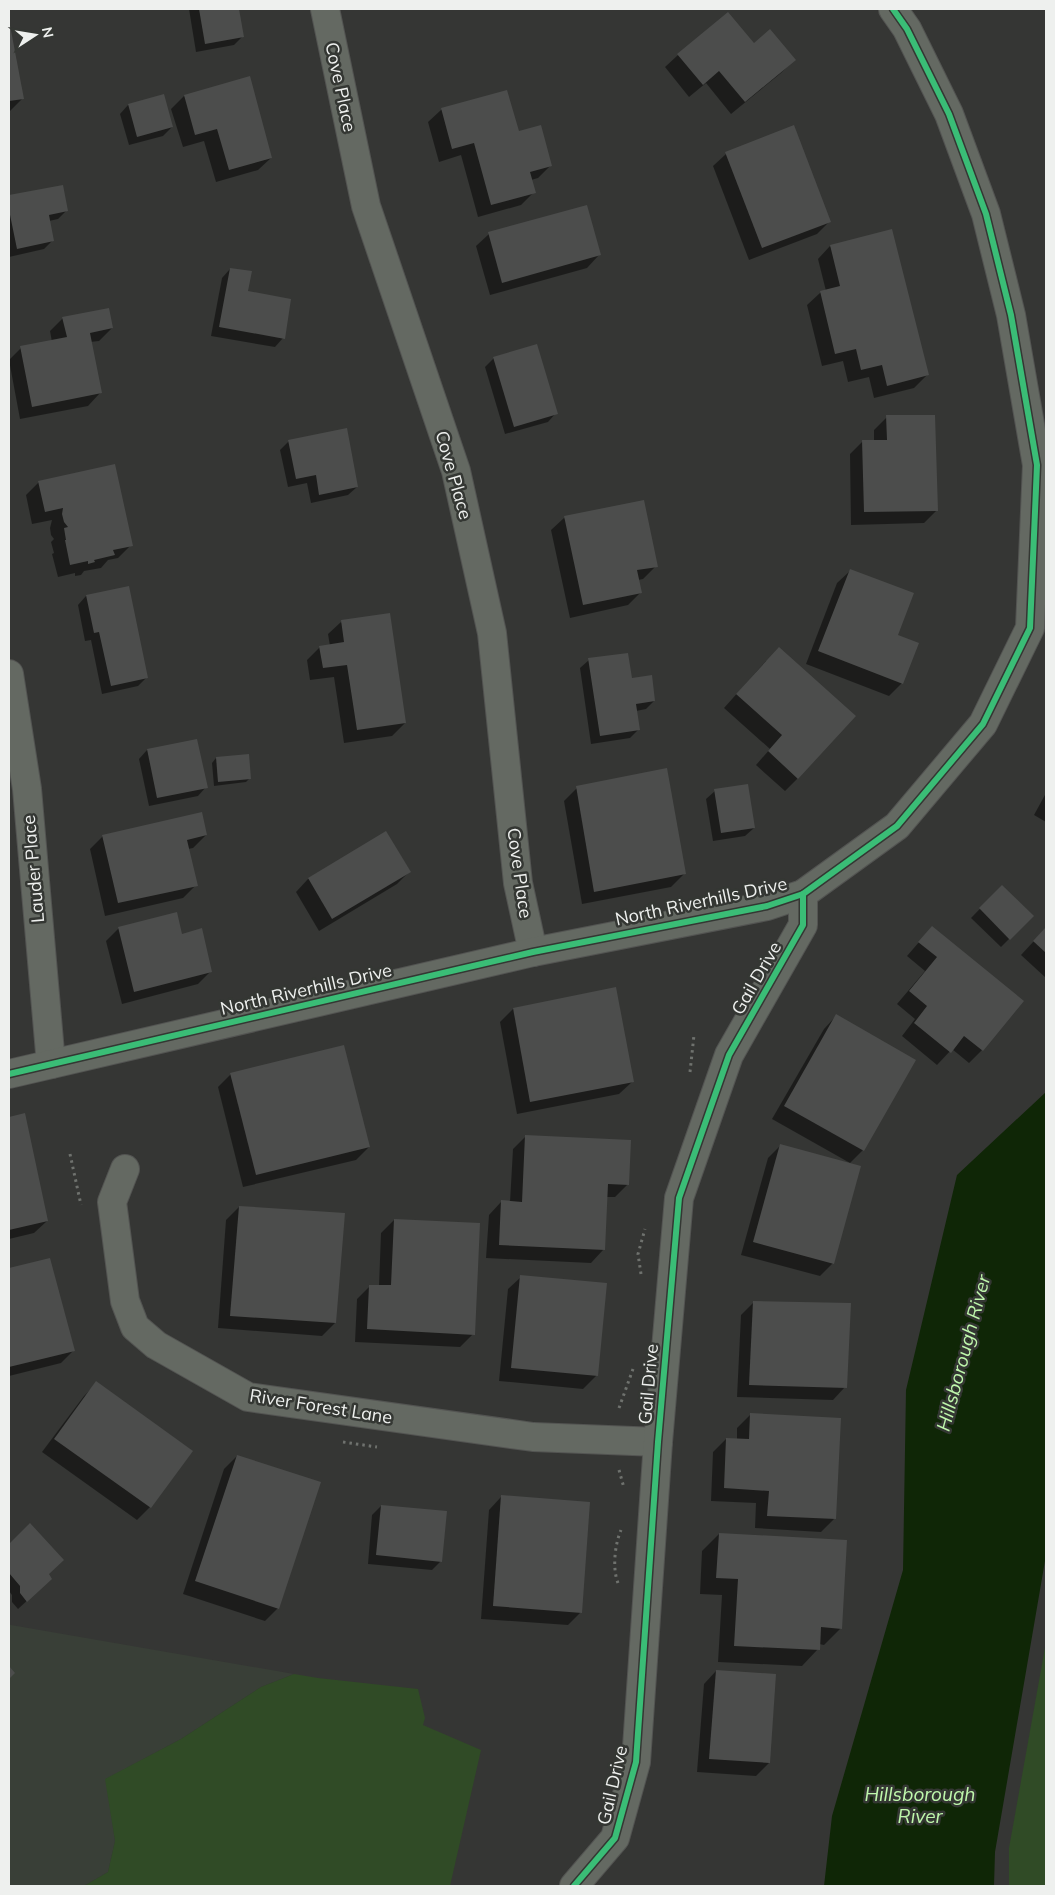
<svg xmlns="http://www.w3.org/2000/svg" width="1055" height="1895" viewBox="0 0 1055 1895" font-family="Mulish,sans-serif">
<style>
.built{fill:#393f37}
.green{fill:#304b26}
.water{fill:#0f2606}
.shadow{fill:#0007}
.building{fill:#4c4d4c}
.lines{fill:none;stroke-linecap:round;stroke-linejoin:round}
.minor-casing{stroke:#535452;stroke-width:30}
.path{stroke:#6f726e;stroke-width:3;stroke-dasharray:2.5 4;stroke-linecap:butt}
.minor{stroke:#646962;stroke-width:28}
.cycleway-casing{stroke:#343733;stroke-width:9}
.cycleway{stroke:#3abd76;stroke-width:6}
.labels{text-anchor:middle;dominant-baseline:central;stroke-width:5;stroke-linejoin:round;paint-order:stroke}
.street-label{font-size:18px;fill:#eef0ee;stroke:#343733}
.water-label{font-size:19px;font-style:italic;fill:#bff7ac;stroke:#343733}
</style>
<rect width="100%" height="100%" fill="#353634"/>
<polygon class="built" points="9,1624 11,1625 294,1674 261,1687 181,1739 106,1779 115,1841 108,1872 84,1886 9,1886"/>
<g class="green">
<polygon points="1046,1642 1046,1886 1009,1886 1009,1848"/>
<polygon points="294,1674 318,1678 418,1689 425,1718 423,1725 481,1750 450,1886 84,1886 108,1872 115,1841 105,1779 181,1739 261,1687"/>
</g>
<polygon class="water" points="1046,1092 1046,1555 995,1852 994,1886 824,1886 832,1816 903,1570 906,1390 957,1175"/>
<g class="shadow">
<polygon points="189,9 238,9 243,36 234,45 196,52"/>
<polygon points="9,22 22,99 9,112"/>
<polygon points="753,45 794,60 781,73 731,114 706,83 689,97 665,67 678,55"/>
<polygon points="506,92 518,133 551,165 538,178 531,180 534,192 521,205 478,217 461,155 439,162 428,122 441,110"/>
<polygon points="163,95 172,127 163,136 129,145 120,114 128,105"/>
<polygon points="184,96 271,158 258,170 216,182 204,141 183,147 171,109"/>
<polygon points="726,154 830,221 817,234 749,260 713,166"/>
<polygon points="62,186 67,210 58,219 49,221 53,240 44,249 9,257 9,197"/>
<polygon points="489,234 599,255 587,268 490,295 476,246"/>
<polygon points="830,246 927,375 914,388 874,398 869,377 848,382 843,361 822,366 807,305 820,293 826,291 818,259"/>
<polygon points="230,269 283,338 275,347 211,336 222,278"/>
<polygon points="63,318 112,328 99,341 90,342 100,393 88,406 20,419 9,360 21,348 52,342 50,331"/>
<polygon points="494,358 556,413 548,422 505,434 485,367"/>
<polygon points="887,417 937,510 924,523 851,525 850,454 863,441 874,441 874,430"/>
<polygon points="289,441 357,487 348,495 311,503 307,483 288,487 280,450"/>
<polygon points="39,482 131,545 118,558 108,560 101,568 84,571 81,575 75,576 75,573 58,577 52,554 54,553 51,542 54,539 51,535 50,528 52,520 32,524 26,495"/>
<polygon points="564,518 656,566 643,579 638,580 641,592 628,605 570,618 551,530"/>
<polygon points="850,571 896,635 902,683 889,696 806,664 837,583"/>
<polygon points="128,588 147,677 138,686 102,694 91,640 85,641 78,605 86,596"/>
<polygon points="341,622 405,723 392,736 344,743 334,677 310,680 307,660 320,647 330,646 328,634"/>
<polygon points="589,660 631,680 654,701 646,709 636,711 638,730 630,738 591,744 580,668"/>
<polygon points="766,661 798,778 785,791 756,765 770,749 724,708"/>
<polygon points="196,740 206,787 198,796 149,806 139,759 147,750"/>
<polygon points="216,758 250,778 246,782 214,786 212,763"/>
<polygon points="577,788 684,874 671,887 582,904 564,801"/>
<polygon points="715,791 754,828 745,836 713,841 706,799"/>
<polygon points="1046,793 1046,822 1034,815"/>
<polygon points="386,833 410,871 397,884 319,931 296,892 308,879"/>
<polygon points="206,835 193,848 188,849 196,885 183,898 105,916 90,849 103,836"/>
<polygon points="1002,886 1032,916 1001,947 971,918"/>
<polygon points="932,927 1022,1001 982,1050 969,1063 952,1049 937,1065 902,1036 915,1019 897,1004 925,971 907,956"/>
<polygon points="119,928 181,935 211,971 198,984 122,1004 106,941"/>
<polygon points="1046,928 1046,978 1021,955"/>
<polygon points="615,989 632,1082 619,1094 517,1114 500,1022 513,1009"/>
<polygon points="836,1016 863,1150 850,1163 772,1119 824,1029"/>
<polygon points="231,1074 369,1147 356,1160 243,1187 218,1087"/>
<polygon points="24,1115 47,1221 34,1233 9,1239 9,1118"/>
<polygon points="526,1136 628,1184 615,1197 606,1197 603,1250 591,1263 486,1258 489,1215 501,1202 510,1202 513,1149"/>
<polygon points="781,1145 833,1263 820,1276 741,1255 768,1158"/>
<polygon points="239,1207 335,1323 322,1336 218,1328 226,1220"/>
<polygon points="394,1220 473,1334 460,1347 355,1342 357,1299 370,1286 379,1286 381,1233"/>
<polygon points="49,1260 74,1350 61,1363 9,1376 9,1270"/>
<polygon points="521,1277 605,1284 596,1376 583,1389 499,1381 508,1289"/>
<polygon points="754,1302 845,1387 833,1400 737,1397 741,1315"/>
<polygon points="97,1383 192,1451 150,1507 137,1520 42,1452 84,1396"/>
<polygon points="750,1415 834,1519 821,1532 755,1528 756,1503 711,1501 713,1452 726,1439 737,1439 737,1428"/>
<polygon points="237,1456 278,1608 265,1621 183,1594 224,1469"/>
<polygon points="501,1497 581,1612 568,1625 481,1619 489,1510"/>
<polygon points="381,1506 441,1561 432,1570 368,1564 372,1515"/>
<polygon points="30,1525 48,1574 42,1587 18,1609 12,1602 12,1595 9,1591 9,1545"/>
<polygon points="719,1534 841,1628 824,1645 819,1644 818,1649 802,1666 718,1662 722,1595 700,1594 702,1551"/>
<polygon points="716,1671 769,1763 756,1776 697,1772 704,1684"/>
</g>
<g class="building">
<polygon points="199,9 239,9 244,37 205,44"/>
<polygon points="728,12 754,43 770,29 796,60 745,102 719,71 703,85 677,54"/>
<polygon points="9,20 24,99 9,101"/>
<polygon points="250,76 272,158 229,170 217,129 195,135 184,95"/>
<polygon points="507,90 519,131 541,125 552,166 530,172 536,193 491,205 474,143 452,149 441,108"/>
<polygon points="164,94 173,127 137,137 128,104"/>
<polygon points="794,125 831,222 762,248 725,152"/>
<polygon points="63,185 68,211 49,215 54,241 17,249 9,210 9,195"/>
<polygon points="587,205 601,255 502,283 488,232"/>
<polygon points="892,229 929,375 887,386 882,365 861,370 856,349 835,354 820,291 840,286 830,245"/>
<polygon points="230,268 252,271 248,291 291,299 285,339 219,327"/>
<polygon points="109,308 113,328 90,333 102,393 32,407 20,346 67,337 62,317"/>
<polygon points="537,344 558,414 514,427 493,357"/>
<polygon points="886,415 935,415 938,511 864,512 862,440 887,440"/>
<polygon points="347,428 358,487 319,495 316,475 296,479 288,440"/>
<polygon points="115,464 133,546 113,550 115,555 94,560 95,562 88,564 88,561 70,565 65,540 66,540 64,528 68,527 64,522 62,514 63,508 45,512 38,481"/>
<polygon points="644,500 658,567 637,570 642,593 583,605 564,516"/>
<polygon points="850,569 914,593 898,635 919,643 903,684 818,651"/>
<polygon points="129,586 148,678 111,686 99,632 94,633 86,595"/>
<polygon points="390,613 406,723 357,730 347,665 323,668 319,646 344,642 341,620"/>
<polygon points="779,647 856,716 798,779 768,751 782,735 736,694"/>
<polygon points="628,653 632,678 652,675 655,701 636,704 640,730 600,736 588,658"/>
<polygon points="197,739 208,788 157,798 147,749"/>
<polygon points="249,754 251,779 218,782 216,757"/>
<polygon points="667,768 686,874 594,892 576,786"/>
<polygon points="748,784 755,828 721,833 714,789"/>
<polygon points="202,812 207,835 187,840 198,886 118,903 102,835"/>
<polygon points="386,831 411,872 332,919 308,878"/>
<polygon points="1002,885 1034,916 1010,940 979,908"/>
<polygon points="177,912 182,934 202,928 212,972 134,992 118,927"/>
<polygon points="932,926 1024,1001 983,1051 964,1036 951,1053 914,1023 927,1006 909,991 937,957 918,942"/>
<polygon points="1046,927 1046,953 1033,941"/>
<polygon points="616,987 634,1082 530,1102 513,1008"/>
<polygon points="836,1014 916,1060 864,1151 784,1106"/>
<polygon points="344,1045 370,1147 256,1175 230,1073"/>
<polygon points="25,1113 48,1221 9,1230 9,1117"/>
<polygon points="525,1135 631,1140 629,1185 608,1184 605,1250 499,1245 501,1200 522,1202"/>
<polygon points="780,1144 861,1166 834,1264 753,1242"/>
<polygon points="239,1206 345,1213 336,1323 230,1316"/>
<polygon points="394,1219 480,1223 475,1335 367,1329 369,1285 391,1285"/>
<polygon points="50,1258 75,1351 9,1367 9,1268"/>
<polygon points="520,1275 607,1283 598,1376 511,1368"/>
<polygon points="753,1301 851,1303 847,1388 749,1385"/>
<polygon points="96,1381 193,1451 151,1508 54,1439"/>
<polygon points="750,1413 841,1418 836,1519 767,1516 769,1491 724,1488 726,1438 749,1439"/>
<polygon points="237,1455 321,1482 279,1609 195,1581"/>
<polygon points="501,1495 590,1502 582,1613 493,1606"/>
<polygon points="381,1505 447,1511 442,1562 376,1555"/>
<polygon points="30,1523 64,1560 49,1574 52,1579 27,1602 20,1593 20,1586 9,1573 9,1544"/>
<polygon points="719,1533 847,1540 842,1629 821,1627 820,1650 734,1646 738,1579 716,1578"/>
<polygon points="9,1666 15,1673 9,1679"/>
<polygon points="716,1670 776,1674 770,1763 709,1759"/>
</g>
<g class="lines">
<g class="minor-casing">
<g id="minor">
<polyline points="325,9 366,206 456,471 492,633 518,883 533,952"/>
<polyline points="9,674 27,789 51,1064"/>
<polyline points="9,1074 533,952 767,906 803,894 897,826 983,724 1030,628 1037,465 1011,315 986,214 949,114 907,29 893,9"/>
<polyline points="125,1169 112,1202 125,1301 135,1327 156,1345 248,1397 533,1437 658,1442"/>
<polyline points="574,1886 615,1838 636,1762 658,1442 679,1198 729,1055 803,925 803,894"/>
</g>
</g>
<g class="path">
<polyline points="690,1072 694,1035"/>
<polyline points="70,1154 81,1205"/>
<polyline points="641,1274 638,1254 645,1229"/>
<polyline points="619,1408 633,1369"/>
<polyline points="343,1442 377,1447"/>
<polyline points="619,1470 624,1488"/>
<path d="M 618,1583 C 612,1568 615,1544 621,1530"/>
</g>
<use href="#minor" class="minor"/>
<g class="cycleway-casing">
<g id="cycleway">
<polyline points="9,1074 533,952 767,906 803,894 897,826 983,724 1030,628 1037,465 1011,315 986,214 949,114 907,29 893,9"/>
<polyline points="574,1886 615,1838 636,1762 658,1442 679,1198 729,1055 803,925 803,894"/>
</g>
</g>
<use href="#cycleway" class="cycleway"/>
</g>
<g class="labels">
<g class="street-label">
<text transform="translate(341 87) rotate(78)">Cove Place</text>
<text transform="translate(454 475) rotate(74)">Cove Place</text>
<text transform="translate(33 869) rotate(-95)">Lauder Place</text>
<text transform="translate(520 873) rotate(82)">Cove Place</text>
<text transform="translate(701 901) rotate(-12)">North Riverhills Drive</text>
<text transform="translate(756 978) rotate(-60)">Gail Drive</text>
<text transform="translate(306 989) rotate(-13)">North Riverhills Drive</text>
<text transform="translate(648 1384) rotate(-85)">Gail Drive</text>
<text transform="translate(321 1406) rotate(9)">River Forest Lane</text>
<text transform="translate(612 1785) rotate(-77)">Gail Drive</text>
</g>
<g class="water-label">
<text transform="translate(963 1353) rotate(-75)">Hillsborough River</text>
<text x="920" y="1794">Hillsborough<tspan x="920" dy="22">River</tspan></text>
</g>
</g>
<rect width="1055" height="1895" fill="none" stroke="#eef0ee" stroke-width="20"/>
<g transform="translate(35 35) rotate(78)" stroke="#343733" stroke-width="4" paint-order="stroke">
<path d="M0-4L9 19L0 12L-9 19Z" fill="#eef0ee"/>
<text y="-8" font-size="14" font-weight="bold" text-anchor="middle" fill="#eef0ee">N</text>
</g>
</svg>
